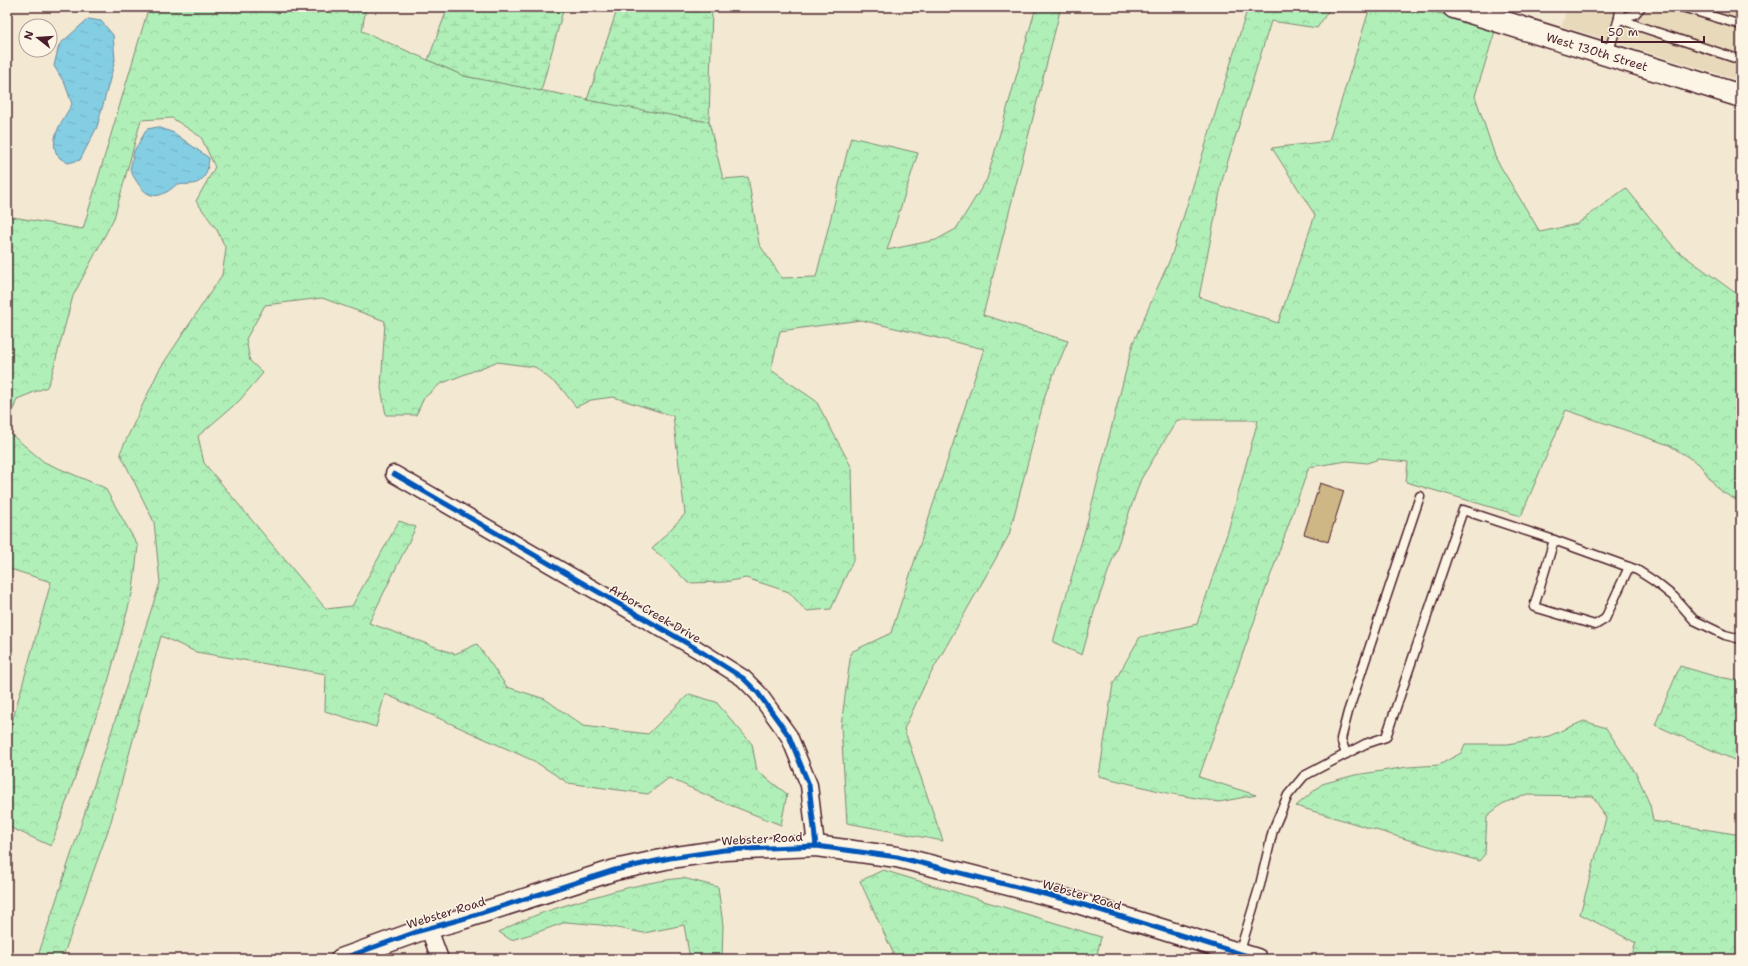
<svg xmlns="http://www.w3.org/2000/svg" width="1748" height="966" viewBox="0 0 1748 966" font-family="'Shantell Sans',sans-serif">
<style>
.built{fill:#e8d9bb}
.forest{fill:url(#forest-crowns);stroke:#7d8872}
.wetland{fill:url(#wetland-marsh);stroke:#7d8872}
.water{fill:url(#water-ripples);stroke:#6d889a}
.building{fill:#ceb685;stroke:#4a1f2b}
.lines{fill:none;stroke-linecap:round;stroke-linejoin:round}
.service-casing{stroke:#4a1f2b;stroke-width:11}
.minor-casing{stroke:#4a1f2b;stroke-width:19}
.tertiary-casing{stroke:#4a1f2b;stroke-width:23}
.secondary-casing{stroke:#4a1f2b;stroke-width:25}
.service{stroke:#fcf5e5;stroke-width:8}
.minor{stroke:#fcf5e5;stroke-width:16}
.tertiary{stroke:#fcf5e5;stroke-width:20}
.secondary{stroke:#fcf5e5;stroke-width:22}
.cycleway-casing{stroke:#fcf5e5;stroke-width:8}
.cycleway{stroke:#0057b8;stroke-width:5}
.labels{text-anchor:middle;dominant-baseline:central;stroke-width:3;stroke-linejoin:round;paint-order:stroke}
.street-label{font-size:12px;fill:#4a1f2b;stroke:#fcf5e5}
</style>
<defs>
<pattern id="forest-crowns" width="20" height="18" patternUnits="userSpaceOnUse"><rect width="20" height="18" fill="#b0f0b8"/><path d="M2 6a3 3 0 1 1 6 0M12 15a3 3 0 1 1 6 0" fill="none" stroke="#99cd9e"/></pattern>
<pattern id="wetland-marsh" width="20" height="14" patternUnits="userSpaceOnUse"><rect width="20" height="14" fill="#b0f0b8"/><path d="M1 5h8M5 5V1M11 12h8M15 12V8" fill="none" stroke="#99cd9e"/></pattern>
<pattern id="water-ripples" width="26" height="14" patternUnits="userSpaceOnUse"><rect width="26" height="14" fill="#84cee4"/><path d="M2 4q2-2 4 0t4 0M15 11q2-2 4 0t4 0" fill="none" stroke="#74b0c4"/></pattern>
</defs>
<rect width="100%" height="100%" fill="#f3e8d2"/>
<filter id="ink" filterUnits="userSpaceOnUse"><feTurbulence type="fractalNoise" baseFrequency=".025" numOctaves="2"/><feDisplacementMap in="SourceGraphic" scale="8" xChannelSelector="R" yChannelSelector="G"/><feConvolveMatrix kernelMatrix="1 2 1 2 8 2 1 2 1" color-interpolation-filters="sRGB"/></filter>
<g filter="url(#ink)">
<polygon class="built" points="1567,7 1741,7 1741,81 1562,26"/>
<g class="forest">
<polygon points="146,7 366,7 362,31 464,76 709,122 723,179 748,177 759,244 782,278 816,277 851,137 918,153 887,250 936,240 956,229 987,179 1036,7 1061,7 983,315 1068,341 1046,392 1009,535 926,682 904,729 943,841 847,823 841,726 851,652 891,633 984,349 861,320 780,331 771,370 816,401 852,468 854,558 831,609 806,611 789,592 746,578 725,582 688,583 664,558 652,549 685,514 673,416 613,397 591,400 576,407 561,388 535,367 496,362 440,384 424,398 416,415 386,415 381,388 385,321 322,298 265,305 246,339 250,361 263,373 239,401 198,436 204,463 326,609 352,606 399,521 416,527 369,623 455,654 477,644 507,687 545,699 583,726 648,734 689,694 716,702 752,744 757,771 787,794 781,825 717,800 669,778 648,794 568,783 534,761 385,694 376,727 325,711 326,674 196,652 161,636 110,825 62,959 37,959 160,583 154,522 120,453 159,370 222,275 226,249 217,230 196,201 215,167 201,137 172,118 141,120 114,218 73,296 51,377 47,387 17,399 7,428 7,216 83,229 147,13"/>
<polygon points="1248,7 1331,7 1317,28 1271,21 1223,177 1199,297 1278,323 1315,215 1272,148 1329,141 1370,7 1420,7 1495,31 1475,96 1496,159 1540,232 1577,224 1626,188 1676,250 1741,297 1741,503 1719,490 1699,464 1669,445 1566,410 1521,516 1406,482 1408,462 1379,459 1367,463 1347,461 1309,467 1199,777 1256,795 1219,802 1167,793 1099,776 1113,684 1140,637 1197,624 1228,531 1258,420 1177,420 1141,479 1094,612 1082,655 1053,642 1088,519 1133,343 1171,257"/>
<polygon points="7,431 44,462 105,488 138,546 133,590 108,682 51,846 7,826 7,740 51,582 7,568"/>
<polygon points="1680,666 1714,676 1741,681 1741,763 1655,725"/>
<polygon points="1584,721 1606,728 1637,775 1650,805 1653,821 1741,835 1741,952 1739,959 1630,959 1636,943 1580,914 1606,818 1593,796 1523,795 1502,804 1487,816 1485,854 1479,861 1296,806 1322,784 1355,775 1408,767 1439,765 1461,753 1465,744 1508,744 1549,736"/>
<polygon points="883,870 1101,937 1096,959 896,959 860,881"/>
<path d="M 683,878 L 718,887 L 723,925 L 722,959 L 690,959 L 684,925 L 644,933 L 601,925 L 566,922 L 535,933 L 511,940 L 499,932 C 528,916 559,907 590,898 C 621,889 651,881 683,878 Z"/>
</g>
<g class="wetland">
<polygon points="448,7 564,7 541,91 464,76 428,60"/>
<polygon points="618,7 712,7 709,122 587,100"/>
</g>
<g class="water">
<path d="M 88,19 L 101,21 L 113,35 L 115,60 L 97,127 L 80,160 L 68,163 C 65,161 60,159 58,156 C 47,139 64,119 72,104 L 65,84 L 54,66 L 59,45 Z"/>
<path d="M 158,127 L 174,133 L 209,158 C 207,182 199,186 177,184 C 153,206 143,194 130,170 L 134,151 L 147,129 Z"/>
</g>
<g class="building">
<polygon points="1722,7 1741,7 1741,13"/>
<polygon points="1320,483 1344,491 1328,542 1304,534"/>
</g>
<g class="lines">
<g class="service-casing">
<g id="service">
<polyline points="1682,7 1741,25"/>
<polyline points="1619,18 1638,26 1741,60"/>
<polyline points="1619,18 1635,14 1641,7"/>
<polyline points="1608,54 1619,18 1620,7"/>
<polyline points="1554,540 1534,607 1595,625 1605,619 1629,567"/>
<polyline points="1346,754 1341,739 1348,712 1420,496"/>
<polyline points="1239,954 1260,885 1273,830 1288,795 1304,776 1365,744 1386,737 1463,510 1554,540 1637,570 1654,581 1674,597 1694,620 1725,635 1741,639"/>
</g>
</g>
<g class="minor-casing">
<g id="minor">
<polyline points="394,474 697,649 743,678 758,693 789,736 809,785 816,846"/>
<polyline points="429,929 440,959"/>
</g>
</g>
<g class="tertiary-casing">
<polyline id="tertiary" points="341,959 419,931 462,919 615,870 670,858 724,850 816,846 897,857 1068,900 1257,959"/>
</g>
<g class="secondary-casing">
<polyline id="secondary" points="1454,7 1741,96"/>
</g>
<use href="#service" class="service"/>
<use href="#minor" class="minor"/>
<use href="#tertiary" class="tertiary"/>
<use href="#secondary" class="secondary"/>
<g class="cycleway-casing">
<g id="cycleway">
<polyline points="394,474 697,649 743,678 758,693 789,736 809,785 816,846"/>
<polyline points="341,959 419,931 462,919 615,870 670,858 724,850 816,846 897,857 1068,900 1257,959"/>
</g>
</g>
<use href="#cycleway" class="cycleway"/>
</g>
</g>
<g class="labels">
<g class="street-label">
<text transform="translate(1597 52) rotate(17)">West 130th Street</text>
<text transform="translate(655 614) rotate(30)">Arbor Creek Drive</text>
<text transform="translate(762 839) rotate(-3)">Webster Road</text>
<text transform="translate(1082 895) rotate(16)">Webster Road</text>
<text transform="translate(446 913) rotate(-17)">Webster Road</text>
</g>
</g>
<rect width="1748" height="966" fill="none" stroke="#fcf5e5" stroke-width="24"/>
<rect x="12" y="12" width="1724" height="942" fill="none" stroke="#4a1f2b" stroke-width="1.5" filter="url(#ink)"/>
<g transform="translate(38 38) rotate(287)"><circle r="19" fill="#fcf5e5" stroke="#b59f9b"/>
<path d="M0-3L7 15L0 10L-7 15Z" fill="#4a1f2b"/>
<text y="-6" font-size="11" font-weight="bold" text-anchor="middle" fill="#4a1f2b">N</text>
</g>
<path d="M1602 36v6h102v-6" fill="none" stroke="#4a1f2b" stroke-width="2"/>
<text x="1608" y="36" font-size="12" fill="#4a1f2b" stroke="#fcf5e5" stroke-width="3" paint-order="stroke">50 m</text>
</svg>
